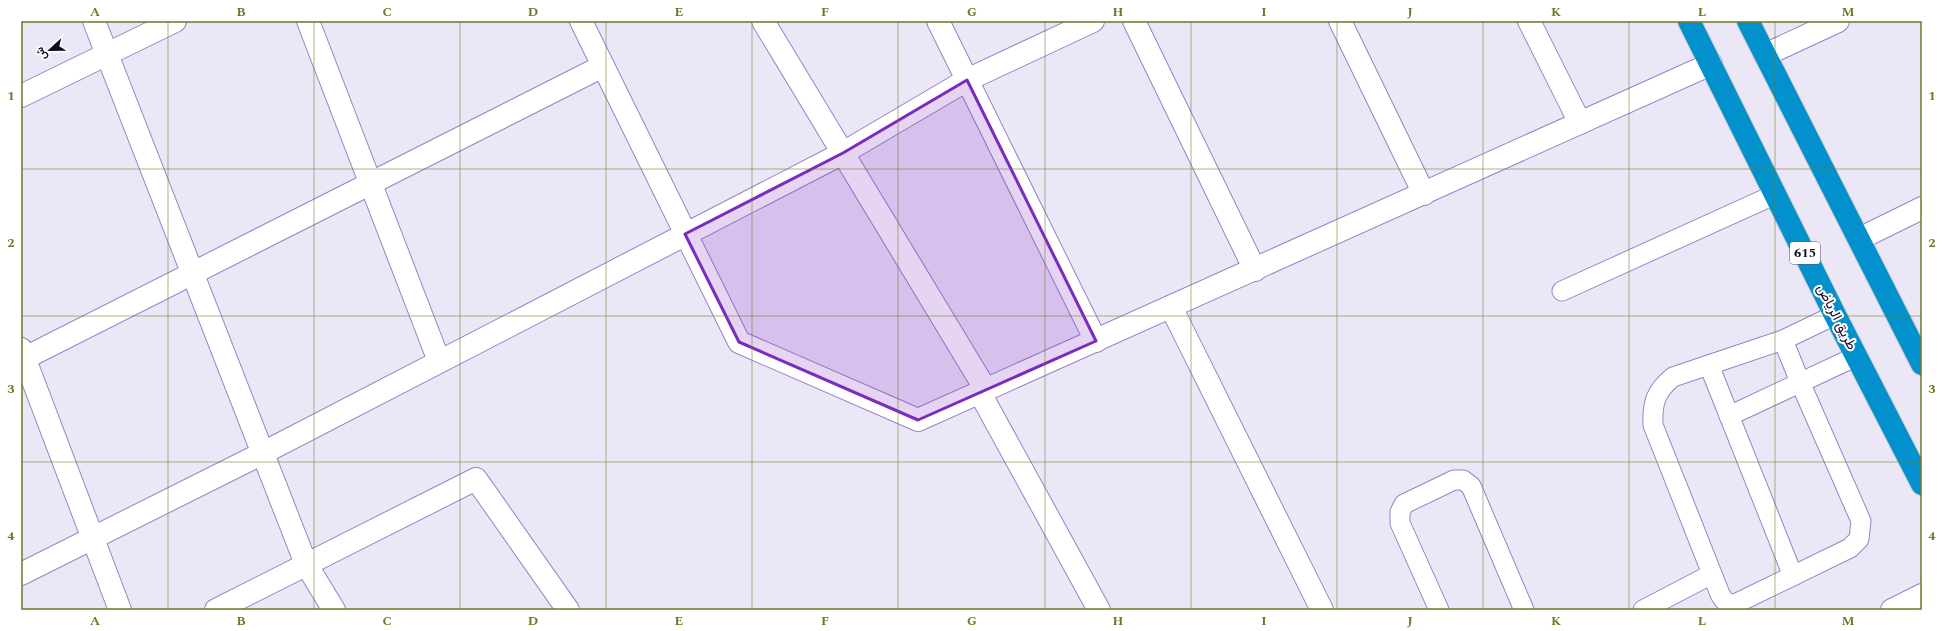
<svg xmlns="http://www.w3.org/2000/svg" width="1943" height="631" viewBox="0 0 1943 631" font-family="Spectral,Vazirmatn,serif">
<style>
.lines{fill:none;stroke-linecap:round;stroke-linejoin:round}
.lane-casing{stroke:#9783ca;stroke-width:21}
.street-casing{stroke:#9783ca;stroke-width:24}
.highway-casing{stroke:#cbc9ce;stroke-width:24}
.lane{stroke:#fff;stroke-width:19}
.street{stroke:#fff;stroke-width:22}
.highway{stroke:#0391cd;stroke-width:22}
.marked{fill:#7b2cbf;fill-opacity:0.2;stroke:#7b2cbf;stroke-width:3;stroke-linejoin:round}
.grid{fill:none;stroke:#6d7824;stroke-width:1;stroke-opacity:0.55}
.labels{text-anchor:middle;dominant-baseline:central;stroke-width:4;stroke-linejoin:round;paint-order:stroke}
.shield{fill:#fff;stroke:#585264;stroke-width:1}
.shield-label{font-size:13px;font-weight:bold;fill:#110822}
.street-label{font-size:14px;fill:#110822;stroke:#fff}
.neatline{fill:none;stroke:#6d7824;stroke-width:1.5}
.grid-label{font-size:13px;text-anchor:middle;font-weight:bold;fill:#6d7824}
</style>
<rect width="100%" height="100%" fill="#ebe7f7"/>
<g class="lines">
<g class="lane-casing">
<g id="lane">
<polyline points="1562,291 1776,194"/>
<path d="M 1783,340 L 1800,382 L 1861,521 L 1859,539 L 1850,548 L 1735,604 C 1726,604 1724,601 1720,594 L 1653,425 C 1652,402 1656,391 1673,377 L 1783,340 L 1835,315"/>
<polyline points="1709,365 1793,576"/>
<polyline points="1729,416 1857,356"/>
<polyline points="1439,610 1400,523 1400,512 1404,504 1454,480 1463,480 1471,486 1524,610"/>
<polyline points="1643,610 1712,574"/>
</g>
</g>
<g class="street-casing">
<g id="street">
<polyline points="94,21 306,564 334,610"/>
<polyline points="308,21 439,361"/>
<polyline points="581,21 739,342 918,420 1711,64"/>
<polyline points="763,21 986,390"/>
<polyline points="938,21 1096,341"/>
<polyline points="1134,21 1255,270"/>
<polyline points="1340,21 1424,194"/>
<polyline points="1529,21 1580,123"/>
<polyline points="1765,55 1838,21"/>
<polyline points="21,96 175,21"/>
<polyline points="1859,239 1922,208"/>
<polyline points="1171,307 1322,610"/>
<polyline points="21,349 120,610"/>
<polyline points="21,360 603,66"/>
<polyline points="980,393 1099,610"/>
<polyline points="21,574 263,453 843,153 967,80 1093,21"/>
<polyline points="216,610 476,479 568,610"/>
<polyline points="1892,610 1922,595"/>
</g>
</g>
<g class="highway-casing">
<g id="highway">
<polyline points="1689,21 1835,315 1922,484"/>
<polyline points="1748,21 1922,364"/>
</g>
</g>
<use href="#lane" class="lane"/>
<use href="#street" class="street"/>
<use href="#highway" class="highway"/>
</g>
<path class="marked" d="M 967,80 L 1096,341 L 918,420 L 739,342 L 685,234 L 843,153 Z"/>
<path class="grid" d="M 168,21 L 168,610M 314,21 L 314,610M 460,21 L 460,610M 606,21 L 606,610M 752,21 L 752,610M 898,21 L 898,610M 1045,21 L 1045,610M 1191,21 L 1191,610M 1337,21 L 1337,610M 1483,21 L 1483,610M 1629,21 L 1629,610M 1775,21 L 1775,610M 21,169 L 1922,169M 21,316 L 1922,316M 21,462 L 1922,462"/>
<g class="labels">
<rect class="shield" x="1790" y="242" width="30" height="22" rx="3"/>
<g class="shield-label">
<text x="1805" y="253">615</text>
</g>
<g class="street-label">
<text transform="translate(1837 317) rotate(63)">طريق الرياض</text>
</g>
</g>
<rect width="1943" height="631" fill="none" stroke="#ffffff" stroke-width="44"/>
<g transform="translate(50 50) rotate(248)" stroke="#ffffff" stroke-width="3" paint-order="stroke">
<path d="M0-3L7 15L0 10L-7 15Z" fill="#110822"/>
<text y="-6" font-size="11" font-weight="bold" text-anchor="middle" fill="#110822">ش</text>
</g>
<rect x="22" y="22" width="1899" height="587" class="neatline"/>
<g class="grid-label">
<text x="95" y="16">A</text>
<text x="241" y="16">B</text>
<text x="387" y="16">C</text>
<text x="533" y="16">D</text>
<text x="679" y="16">E</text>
<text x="825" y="16">F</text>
<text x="972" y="16">G</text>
<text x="1118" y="16">H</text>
<text x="1264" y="16">I</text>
<text x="1410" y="16">J</text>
<text x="1556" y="16">K</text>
<text x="1702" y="16">L</text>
<text x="1848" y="16">M</text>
<text x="11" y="100">1</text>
<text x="1932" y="100">1</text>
<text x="11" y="247">2</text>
<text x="1932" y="247">2</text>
<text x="11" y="393">3</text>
<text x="1932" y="393">3</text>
<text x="11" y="540">4</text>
<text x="1932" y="540">4</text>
<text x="95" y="625">A</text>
<text x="241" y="625">B</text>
<text x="387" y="625">C</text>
<text x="533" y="625">D</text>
<text x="679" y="625">E</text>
<text x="825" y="625">F</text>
<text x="972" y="625">G</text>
<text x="1118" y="625">H</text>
<text x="1264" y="625">I</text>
<text x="1410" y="625">J</text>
<text x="1556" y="625">K</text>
<text x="1702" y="625">L</text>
<text x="1848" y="625">M</text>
</g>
</svg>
